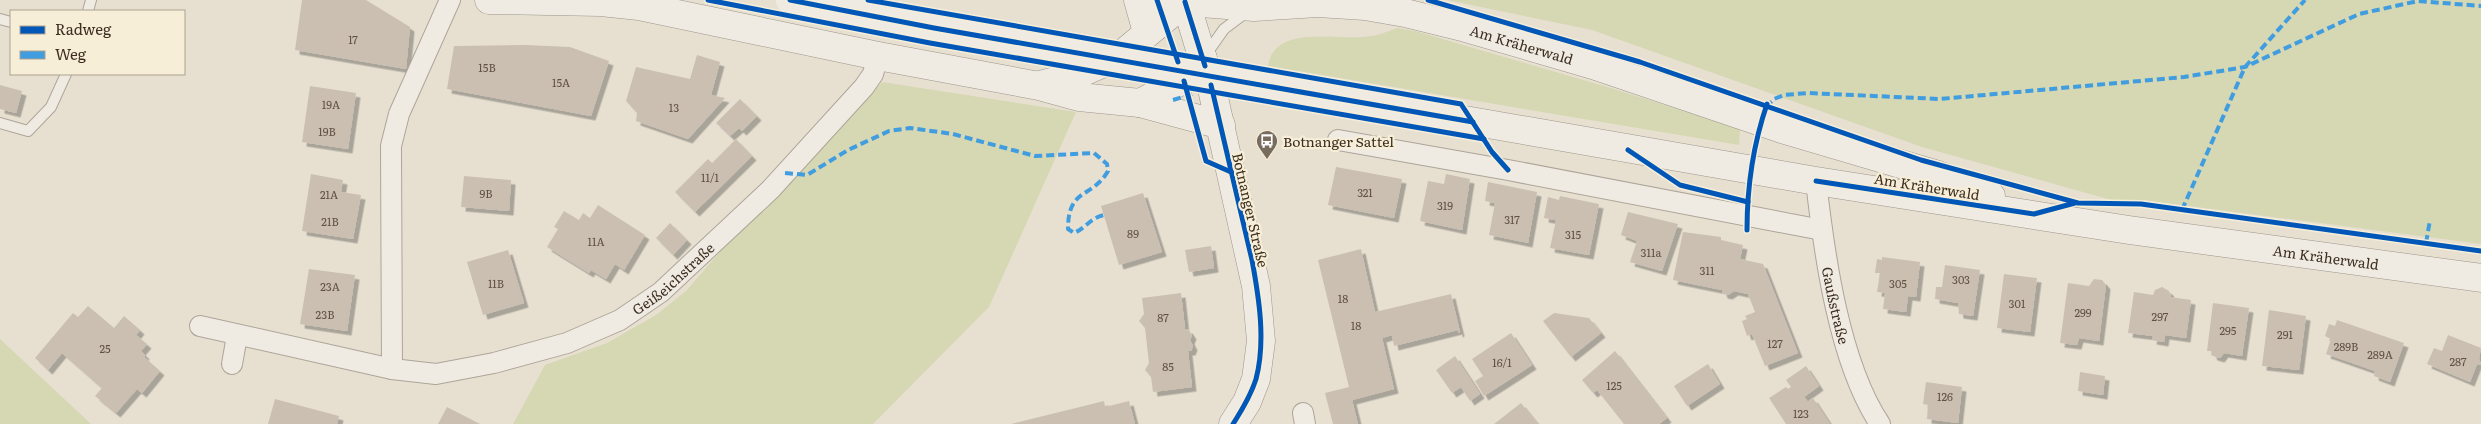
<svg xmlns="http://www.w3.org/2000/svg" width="2481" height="424" viewBox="0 0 2481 424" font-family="Literata,serif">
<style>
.green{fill:#d6d7b3}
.building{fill:#cbbfb2;filter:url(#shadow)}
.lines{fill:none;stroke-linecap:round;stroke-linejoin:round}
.lane-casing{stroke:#ada599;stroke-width:12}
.street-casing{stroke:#ada599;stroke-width:22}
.secondary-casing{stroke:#9c958a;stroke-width:29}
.lane{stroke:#efebe3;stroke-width:10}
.street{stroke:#efebe3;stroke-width:20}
.secondary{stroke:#efebe3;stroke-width:28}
.secondary-bridge-casing{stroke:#9c958a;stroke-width:29;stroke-linecap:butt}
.secondary-bridge{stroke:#efebe3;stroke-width:28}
.quiet{stroke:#3f9de0;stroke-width:4;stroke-dasharray:8 4;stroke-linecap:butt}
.cycleway-casing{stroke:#f7eed8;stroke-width:8}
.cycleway{stroke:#0057b8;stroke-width:5}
.labels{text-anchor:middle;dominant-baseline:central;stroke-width:4.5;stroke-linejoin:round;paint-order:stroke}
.number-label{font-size:11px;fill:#605244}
.street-label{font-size:14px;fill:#3d2e20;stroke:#f7eed8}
.poi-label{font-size:14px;fill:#3d2e20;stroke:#f7eed8;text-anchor:start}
</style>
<defs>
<filter id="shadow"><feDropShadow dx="4.5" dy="4.5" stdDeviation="0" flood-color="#0004"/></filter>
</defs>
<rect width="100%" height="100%" fill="#e7e0d1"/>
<g class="green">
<polygon points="1447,0 2481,0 2481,244 2143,200 2122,203 1922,147 1592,30"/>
<path d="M 1397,28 L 1415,31 L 1611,88 L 1740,129 L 1739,145 L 1268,66 C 1275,22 1340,42 1371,36 C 1380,35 1389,31 1397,28 Z"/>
<polygon points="882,82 1076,112 989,307 873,424 513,424 545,365 607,343 656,315 686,291 731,239 764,211"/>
<polygon points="0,339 91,424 0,424"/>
</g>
<g class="building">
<polygon points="302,0 366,0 410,27 406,69 295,50"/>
<polygon points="526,45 570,47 609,61 591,116 447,89 454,46"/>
<polygon points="697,55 720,62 711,95 725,98 688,139 636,121 637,113 626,101 636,67 690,79"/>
<polygon points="0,85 22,91 16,113 0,109"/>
<polygon points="310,86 356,93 348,149 302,142"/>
<polygon points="740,99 757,116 742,131 739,128 730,136 716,123"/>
<polygon points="736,139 752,156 695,212 675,192 708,159 712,163"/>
<polygon points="1336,167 1402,179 1394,218 1328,205"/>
<polygon points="311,174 343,180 341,192 361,195 353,239 302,231"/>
<polygon points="1446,174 1470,179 1462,230 1420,221 1428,181 1444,184"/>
<polygon points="464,176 511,180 509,211 461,207"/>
<polygon points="1488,182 1537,192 1528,243 1489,235 1495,203 1485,201"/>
<polygon points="1143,193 1162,252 1119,265 1101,206"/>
<polygon points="1560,196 1599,204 1589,255 1550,248 1556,220 1544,218 1548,197 1559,200"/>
<polygon points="598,205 645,235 624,270 615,264 606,279 591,270 589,273 547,247 558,229 554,227 564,211 579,220 583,213 590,218"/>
<polygon points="1628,212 1678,224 1662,271 1630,262 1637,241 1621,235"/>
<polygon points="670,223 687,240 673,255 656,238"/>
<polygon points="1683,232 1721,237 1721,240 1743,245 1740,259 1763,264 1798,353 1765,366 1752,334 1747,336 1742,321 1747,319 1745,316 1755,312 1748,294 1734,291 1728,295 1723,294 1722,290 1673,280"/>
<polygon points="1211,246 1214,268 1189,272 1185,250"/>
<polygon points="1361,249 1375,312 1451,294 1460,332 1458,333 1458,330 1394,346 1392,335 1382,338 1394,389 1352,400 1358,424 1333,424 1325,393 1349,387 1318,260"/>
<polygon points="508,250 524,303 483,315 467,262"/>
<polygon points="1882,257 1920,262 1916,297 1908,296 1906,312 1883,309 1885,293 1877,292 1880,273 1875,273 1877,259 1882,260"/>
<polygon points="1945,265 1980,270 1973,316 1959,314 1958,303 1935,299 1936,287 1942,287"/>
<polygon points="309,269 355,275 347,331 300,324"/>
<polygon points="2004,274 2037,278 2030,332 1997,328"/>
<polygon points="2094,279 2102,280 2106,285 2099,341 2079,338 2077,345 2060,343 2068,283 2089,286"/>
<polygon points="2162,287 2169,291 2171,297 2191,300 2186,338 2165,335 2164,342 2152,340 2153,336 2128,333 2134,292 2153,295 2155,290"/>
<polygon points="1181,293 1185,329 1188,329 1192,335 1190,340 1193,346 1191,351 1188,351 1192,387 1153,392 1151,377 1145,370 1149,363 1145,328 1139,321 1144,314 1142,298"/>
<polygon points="2213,303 2249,308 2242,356 2224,353 2220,358 2213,356 2211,351 2207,351"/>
<polygon points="88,306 114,328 124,316 140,330 136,335 147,344 141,351 145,355 144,357 160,371 142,393 137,389 116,413 95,396 102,388 62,353 48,370 35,358 73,313 78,317"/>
<polygon points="2269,310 2306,316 2299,370 2262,366"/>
<polygon points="1554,313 1589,318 1601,333 1571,357 1543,321"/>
<polygon points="2337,320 2404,343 2390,382 2374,376 2375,371 2326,354 2331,339 2325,336 2329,324 2335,326"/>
<polygon points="1511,333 1532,365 1484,396 1475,381 1483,376 1472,359"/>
<polygon points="2448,335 2481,348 2479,359 2481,364 2480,365 2477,364 2470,382 2427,364 2434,348 2442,351"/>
<polygon points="1615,351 1667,418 1659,424 1624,424 1597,390 1593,393 1582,380"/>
<polygon points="1455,356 1480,394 1470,401 1461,387 1452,393 1436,370"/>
<polygon points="1708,364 1720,384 1687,406 1674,386"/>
<polygon points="1806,366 1819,386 1804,397 1808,402 1813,398 1830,424 1786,424 1769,398 1786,387 1788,389 1791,387 1786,380"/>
<polygon points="2080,372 2105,376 2103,395 2078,391"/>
<polygon points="1926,382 1962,387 1958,423 1927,419 1928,405 1923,404"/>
<polygon points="275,399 339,416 337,424 268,424"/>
<polygon points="1104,401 1105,407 1129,401 1135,424 1011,424"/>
<polygon points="1521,403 1538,424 1494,424"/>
<polygon points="447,407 480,424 438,424"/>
</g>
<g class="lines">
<g class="lane-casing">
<g id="lane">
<polyline points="88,11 91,0"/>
<polyline points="0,19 11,22"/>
<polyline points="1205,56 1224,29 1248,11"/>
<polyline points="0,123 28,131 51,107 66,74"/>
</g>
</g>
<g class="street-casing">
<g id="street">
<polyline points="1338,140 1508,170 1822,230"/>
<path id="s1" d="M 1816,181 C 1824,253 1839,363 1880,424"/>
<path id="s2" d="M 200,326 L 392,369 L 436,374 L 494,363 L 567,343 L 620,320 L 661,292 L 770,190 L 864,87 L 873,74 L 878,56"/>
<polyline points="232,364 237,336"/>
<polyline points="392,369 391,146 399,114 450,0"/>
<polyline points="1303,413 1305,424"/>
</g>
</g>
<g class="secondary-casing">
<g id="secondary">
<polyline points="489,0 601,2 639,6 878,56 1039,86 1079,97 1140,103 1221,125"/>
<polyline points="1138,0 1147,32"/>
<path id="s3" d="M 1161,0 L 1254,7 L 1318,3 L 1365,6 L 1405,13 L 1466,28 L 1593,65 L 1782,129 L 1938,175 L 1991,196"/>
<polyline points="1185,0 1212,89 1256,286 1261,341 1256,379 1247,402 1233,424"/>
<polyline points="1040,85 1074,76 1120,56 1185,2"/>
<polyline points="1140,103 1183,80 1203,59"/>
<path id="s4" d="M 1459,119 L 1816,181 L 2129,230 L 2481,278"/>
</g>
</g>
<use href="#lane" class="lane"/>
<use href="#street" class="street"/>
<use href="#secondary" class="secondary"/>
<g class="secondary-bridge-casing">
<polyline id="secondary-bridge" points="790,0 934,28 1459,119"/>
</g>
<use href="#secondary-bridge" class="secondary-bridge"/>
<g class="quiet">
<polyline points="1173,100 1192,94"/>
<polyline points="1766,107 1774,99 1784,95 1808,93 1940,99 2184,77 2245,67 2359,14 2418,1 2481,6"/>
<path d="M 785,173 L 807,175 L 848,150 L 889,131 L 910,128 L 953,134 L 1035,156 L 1094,153 L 1107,164 L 1108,171 C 1092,199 1068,187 1068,229 L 1074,233 C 1086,228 1090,218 1104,215"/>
<polyline points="2182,210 2245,67 2305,0"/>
<polyline points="2426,243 2430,220"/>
</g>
<g class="cycleway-casing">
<g id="cycleway">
<polyline points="708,0 930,43 1484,139"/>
<polyline points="790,0 934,28 1473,122"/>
<polyline points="868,0 1461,104 1492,152 1508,170"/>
<polyline points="1157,0 1178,62"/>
<polyline points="1428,0 1640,62 1921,160 2078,203 2141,204 2481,251"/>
<polyline points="1185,2 1205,66"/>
<polyline points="1184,81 1206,161 1231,172"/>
<path d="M 1211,85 L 1252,260 C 1259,298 1266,341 1256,379 C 1251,395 1242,410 1233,424"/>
<polyline points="1628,150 1680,185 1748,202"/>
<polyline points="1816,181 2034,214 2075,203"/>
<path d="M 1747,230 C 1747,187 1753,145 1767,104"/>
</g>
</g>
<use href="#cycleway" class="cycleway"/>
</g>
<defs>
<g id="bus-pin" transform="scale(1.125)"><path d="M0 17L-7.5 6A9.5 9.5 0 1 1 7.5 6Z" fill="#786c5e" stroke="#f7eed8"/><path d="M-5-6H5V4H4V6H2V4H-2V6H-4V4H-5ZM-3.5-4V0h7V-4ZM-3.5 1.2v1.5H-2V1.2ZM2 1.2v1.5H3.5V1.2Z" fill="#fff"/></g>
</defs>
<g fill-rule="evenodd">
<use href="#bus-pin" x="1267" y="141"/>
</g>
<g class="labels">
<g class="number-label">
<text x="353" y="39">17</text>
<text x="487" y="67">15B</text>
<text x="561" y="82">15A</text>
<text x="331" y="104">19A</text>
<text x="674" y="107">13</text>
<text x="327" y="131">19B</text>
<text x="710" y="177">11/1</text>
<text x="1365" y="192">321</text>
<text x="486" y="193">9B</text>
<text x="329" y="194">21A</text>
<text x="1445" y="205">319</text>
<text x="1512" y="219">317</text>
<text x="330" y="221">21B</text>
<text x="1133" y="233">89</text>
<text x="1573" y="234">315</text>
<text x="596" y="241">11A</text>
<text x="1651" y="252">311a</text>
<text x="1707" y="270">311</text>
<text x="1961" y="279">303</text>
<text x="496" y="283">11B</text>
<text x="1898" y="283">305</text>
<text x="330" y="286">23A</text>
<text x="1343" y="298">18</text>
<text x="2017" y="303">301</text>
<text x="2083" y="312">299</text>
<text x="325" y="314">23B</text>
<text x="2160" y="316">297</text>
<text x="1163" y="317">87</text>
<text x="1356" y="325">18</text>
<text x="2228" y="330">295</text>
<text x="2285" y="334">291</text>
<text x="1775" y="343">127</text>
<text x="2346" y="346">289B</text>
<text x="105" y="348">25</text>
<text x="2380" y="354">289A</text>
<text x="2458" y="361">287</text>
<text x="1502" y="362">16/1</text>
<text x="1168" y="366">85</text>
<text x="1614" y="385">125</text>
<text x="1945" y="396">126</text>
<text x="1801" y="413">123</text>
</g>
<g class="street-label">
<text stroke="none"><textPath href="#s3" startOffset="366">Am Kräherwald</textPath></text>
<text transform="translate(1927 186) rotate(9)">Am Kräherwald</text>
<text transform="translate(1251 210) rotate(77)">Botnanger Straße</text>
<text stroke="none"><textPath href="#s4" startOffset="878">Am Kräherwald</textPath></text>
<text stroke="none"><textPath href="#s2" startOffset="501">Geißeichstraße</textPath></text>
<text stroke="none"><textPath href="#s1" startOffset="126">Gaußstraße</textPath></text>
</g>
<g class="poi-label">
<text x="1283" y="141">Botnanger Sattel</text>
</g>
</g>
<rect x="10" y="10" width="175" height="65" fill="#f7eed8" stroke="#ada18e"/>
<rect x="20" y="26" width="25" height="8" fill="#0057b8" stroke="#ada18e"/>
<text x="55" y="35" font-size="15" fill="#3d2e20">Radweg</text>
<rect x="20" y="51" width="25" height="8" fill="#3f9de0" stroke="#ada18e"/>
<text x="55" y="60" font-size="15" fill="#3d2e20">Weg</text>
</svg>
